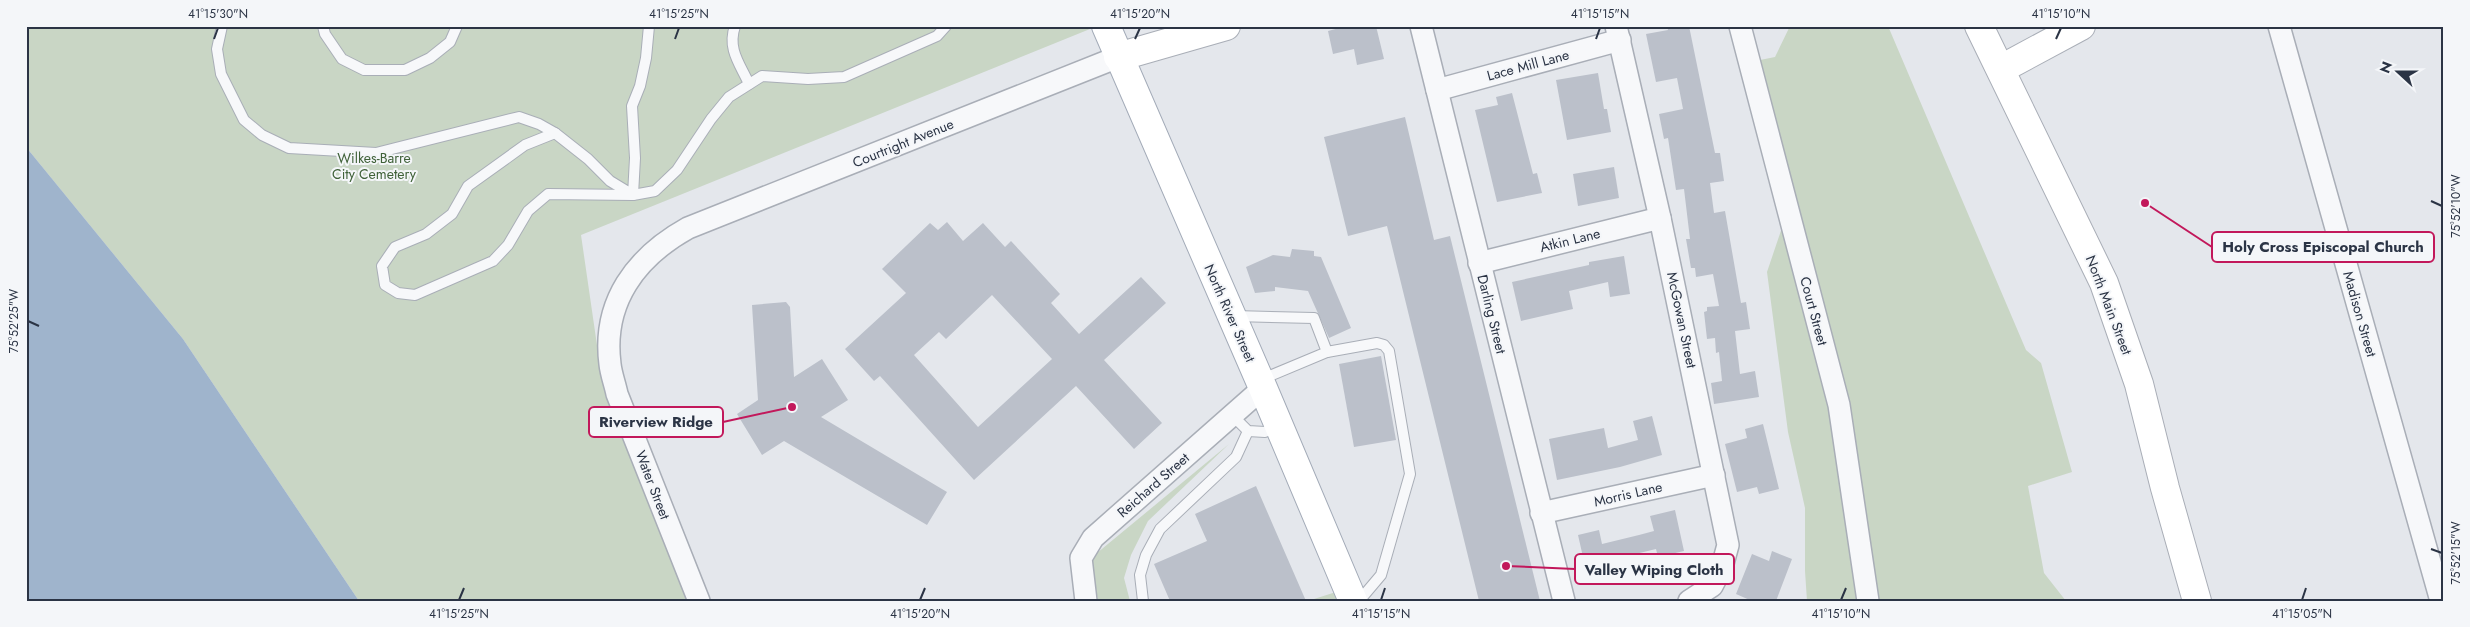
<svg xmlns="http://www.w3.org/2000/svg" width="2470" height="627" viewBox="0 0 2470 627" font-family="Jost,sans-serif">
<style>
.green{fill:#c9d6c5}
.water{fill:#9fb4cc}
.building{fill:#bbc0ca;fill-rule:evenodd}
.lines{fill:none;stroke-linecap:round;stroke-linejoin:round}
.lane-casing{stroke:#a9aeb7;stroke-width:12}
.street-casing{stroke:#a9aeb7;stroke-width:24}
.secondary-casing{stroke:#a9aeb7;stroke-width:30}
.primary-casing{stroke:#a3abb8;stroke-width:30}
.lane{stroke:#f7f8fa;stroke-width:10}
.street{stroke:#f7f8fa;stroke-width:21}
.secondary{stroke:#fff;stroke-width:28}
.primary{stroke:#fff;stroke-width:28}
.ticks{fill:none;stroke:#2b3445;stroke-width:2}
.labels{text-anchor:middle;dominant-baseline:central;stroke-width:4;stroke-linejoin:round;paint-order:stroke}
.street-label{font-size:14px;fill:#2b3445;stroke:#f4f6f9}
.park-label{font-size:14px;fill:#3f6138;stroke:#f4f6f9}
.leader{fill:none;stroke:#c2185b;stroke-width:2}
.callout-dot{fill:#c2185b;stroke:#f4f6f9;stroke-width:2}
.callout{fill:#f4f6f9;stroke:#c2185b;stroke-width:2}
.callout-label{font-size:15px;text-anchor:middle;font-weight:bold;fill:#2b3445}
.neatline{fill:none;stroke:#2b3445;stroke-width:2}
.ticks-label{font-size:12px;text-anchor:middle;fill:#2b3445}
</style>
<rect width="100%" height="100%" fill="#e4e7ec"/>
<g class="green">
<polygon points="26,26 1089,26 1090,29 581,235 599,359 689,601 359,601 183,339 26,147"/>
<polygon points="1790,26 1888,26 2026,350 2041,363 2072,472 2028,486 2044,573 2066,601 1807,601 1805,571 1805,508 1788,432 1767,272 1794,192 1760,60 1775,57"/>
<polygon points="1229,444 1148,521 1131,555 1124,578 1130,601 1098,601 1091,558"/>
<polygon points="1336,592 1340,601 1315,601 1314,599"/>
</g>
<polygon class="water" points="26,147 183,339 359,601 26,601"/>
<g class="building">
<polygon points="1347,26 1376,26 1384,59 1357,65 1354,49 1333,54 1328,31"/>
<polygon points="1667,26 1689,26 1715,153 1720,153 1724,181 1710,183 1714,213 1725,211 1741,303 1746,302 1750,329 1735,331 1740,374 1755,371 1759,397 1714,404 1711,383 1722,381 1719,352 1716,353 1715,338 1707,339 1704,312 1707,311 1707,307 1719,306 1713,274 1696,277 1695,268 1691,268 1686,239 1690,239 1684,189 1676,190 1668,138 1664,139 1659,114 1683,109 1677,78 1656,82 1646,34 1668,30"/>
<polygon points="1598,73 1604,109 1607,109 1611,132 1567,140 1556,80"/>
<polygon points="1512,93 1533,174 1537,173 1542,193 1497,202 1475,110 1498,105 1496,97"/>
<polygon points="1405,117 1434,240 1450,236 1540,601 1479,601 1387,226 1348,236 1324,137"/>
<polygon points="1614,167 1619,198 1578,206 1573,174"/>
<path d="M 947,222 L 963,241 L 983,223 L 1005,247 L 1011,241 L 1060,294 L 1051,303 L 1079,334 L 1141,277 L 1166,303 L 1104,360 L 1162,423 L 1134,449 L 1076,386 L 974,480 L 880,376 L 874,381 L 845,349 L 906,293 L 882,269 L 930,223 L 938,230 ZM 992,295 L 1052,359 L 978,427 L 914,355 L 939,332 L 946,339 Z"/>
<polygon points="1292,249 1314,251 1314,256 1321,257 1351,328 1329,338 1308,291 1275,287 1275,291 1255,293 1246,267 1273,255 1290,257"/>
<polygon points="1624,256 1630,294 1610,297 1608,282 1569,291 1573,309 1521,321 1512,282 1589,265 1589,262"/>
<polygon points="786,302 790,307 794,377 822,359 848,400 821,417 947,492 927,525 784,441 762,455 737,414 758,400 752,305"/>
<polygon points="1381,356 1396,440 1354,447 1339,364"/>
<polygon points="1652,416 1662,455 1620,467 1557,480 1549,439 1604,428 1608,448 1638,440 1633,421"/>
<polygon points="1763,424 1779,489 1759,494 1757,487 1737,492 1725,444 1747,438 1745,429"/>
<polygon points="1256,486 1306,601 1170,601 1154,564 1207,541 1195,514"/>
<polygon points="1675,510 1684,551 1658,557 1656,549 1623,557 1625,566 1603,571 1604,575 1588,579 1578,535 1599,530 1602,544 1639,535 1654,531 1650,516"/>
<polygon points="1772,551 1792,559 1776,601 1752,601 1736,594 1752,554 1769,561"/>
</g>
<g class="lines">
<g class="lane-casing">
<g id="lane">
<polyline points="222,26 217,49 221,74 244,120 262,135 289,148 376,153 519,117 539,124 555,133 588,159 610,181 633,195 635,158 632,106 640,86 646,58 649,26"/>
<polyline points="323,26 325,34 342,59 364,70 405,70 430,58 450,42 457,26"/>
<path d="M 735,26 C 727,49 740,64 749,84"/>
<polyline points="555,133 525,145 468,186 452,214 426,234 395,247 382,266 385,285 398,293 415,295 493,261 508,245 528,211 548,194 633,195 655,191 677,170 711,119 729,97 762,76 808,79 844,77 937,36 946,26"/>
<polyline points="1234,316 1314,318 1327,352 1260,380"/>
<polyline points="1327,352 1377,343 1384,345 1389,351 1410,474 1381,575 1359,601"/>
<polyline points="1232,415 1248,431 1265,432 1277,425"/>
<polyline points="1143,601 1140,575 1146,555 1160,529 1236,457 1248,431"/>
</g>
</g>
<g class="street-casing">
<g id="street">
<polyline points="1421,26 1564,601"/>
<polyline points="1616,26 1660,218 1728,545 1722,567 1712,586 1689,601"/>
<polyline points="1740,26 1839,405 1868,601"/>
<polyline points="2279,26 2441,601"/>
<polyline points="1437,90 1620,40"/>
<polyline points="1479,263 1660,218"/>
<polyline points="1541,513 1714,475"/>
<path d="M 699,601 L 617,394 C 615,384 611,374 610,364 C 602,302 636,257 688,228 L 1118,57"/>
<polyline points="1086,601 1081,558 1093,538 1263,388"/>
</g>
</g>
<g class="secondary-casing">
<g id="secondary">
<polyline points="1979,26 2104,283 2139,384 2165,488 2197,601"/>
<polyline points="1118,57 1226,26"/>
<polyline points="2001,69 2081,26"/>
</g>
</g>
<g class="primary-casing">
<polyline id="primary" points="1106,26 1263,388 1353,601"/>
</g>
<use href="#lane" class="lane"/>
<use href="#street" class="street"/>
<use href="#secondary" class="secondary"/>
<use href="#primary" class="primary"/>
</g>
<path class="ticks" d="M 214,39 L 218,28M 675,39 L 679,28M 1135,39 L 1140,28M 1596,39 L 1600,28M 2056,39 L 2061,28M 2431,201 L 2442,206M 28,321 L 39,326M 2431,549 L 2442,553M 459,600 L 464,588M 920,600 L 925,588M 1381,600 L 1385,588M 1841,600 L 1846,588M 2302,600 L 2306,588"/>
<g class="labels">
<g class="street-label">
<text transform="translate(1528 65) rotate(-15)">Lace Mill Lane</text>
<text transform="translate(903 143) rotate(-22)">Courtright Avenue</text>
<text transform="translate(1570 240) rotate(-14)">Atkin Lane</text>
<text transform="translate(2109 305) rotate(69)">North Main Street</text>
<text transform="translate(1814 311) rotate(75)">Court Street</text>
<text transform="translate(1230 313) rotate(66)">North River Street</text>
<text transform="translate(1492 314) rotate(76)">Darling Street</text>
<text transform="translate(2360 314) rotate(74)">Madison Street</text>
<text transform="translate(1682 320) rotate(78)">McGowan Street</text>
<text transform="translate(653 485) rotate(69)">Water Street</text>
<text transform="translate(1153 485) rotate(-41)">Reichard Street</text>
<text transform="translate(1628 494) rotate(-13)">Morris Lane</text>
</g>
<g class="park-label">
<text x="374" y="158">Wilkes-Barre<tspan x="374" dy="16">City Cemetery</tspan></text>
</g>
</g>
<path class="leader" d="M2145 203L2212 247M792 407L723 422M1506 566L1575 569"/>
<g class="callout-dot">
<circle cx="2145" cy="203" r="5"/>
<circle cx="792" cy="407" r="5"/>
<circle cx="1506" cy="566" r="5"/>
</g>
<g class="callout">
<rect x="2212" y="232" width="222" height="30" rx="5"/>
<rect x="589" y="407" width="134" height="30" rx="5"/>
<rect x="1575" y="554" width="159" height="30" rx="5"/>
</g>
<g class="callout-label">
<text x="2323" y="252">Holy Cross Episcopal Church</text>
<text x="656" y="427">Riverview Ridge</text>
<text x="1654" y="575">Valley Wiping Cloth</text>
</g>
<rect width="2470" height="627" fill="none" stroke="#f4f6f9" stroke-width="55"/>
<g transform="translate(2398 72) rotate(291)" stroke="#f4f6f9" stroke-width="4" paint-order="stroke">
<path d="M0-4L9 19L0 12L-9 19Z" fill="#2b3445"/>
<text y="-8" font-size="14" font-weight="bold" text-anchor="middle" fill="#2b3445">N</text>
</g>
<rect x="28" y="28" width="2414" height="572" class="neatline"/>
<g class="ticks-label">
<text x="218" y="18">41°15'30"N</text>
<text x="679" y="18">41°15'25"N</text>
<text x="1140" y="18">41°15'20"N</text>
<text x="1600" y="18">41°15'15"N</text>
<text x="2061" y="18">41°15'10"N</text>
<text transform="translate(2456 206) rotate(-90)" y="4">75°52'10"W</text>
<text transform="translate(14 321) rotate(-90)" y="4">75°52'25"W</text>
<text transform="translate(2456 553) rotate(-90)" y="4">75°52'15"W</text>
<text x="459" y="618">41°15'25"N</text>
<text x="920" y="618">41°15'20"N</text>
<text x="1381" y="618">41°15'15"N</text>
<text x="1841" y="618">41°15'10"N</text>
<text x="2302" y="618">41°15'05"N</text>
</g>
</svg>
